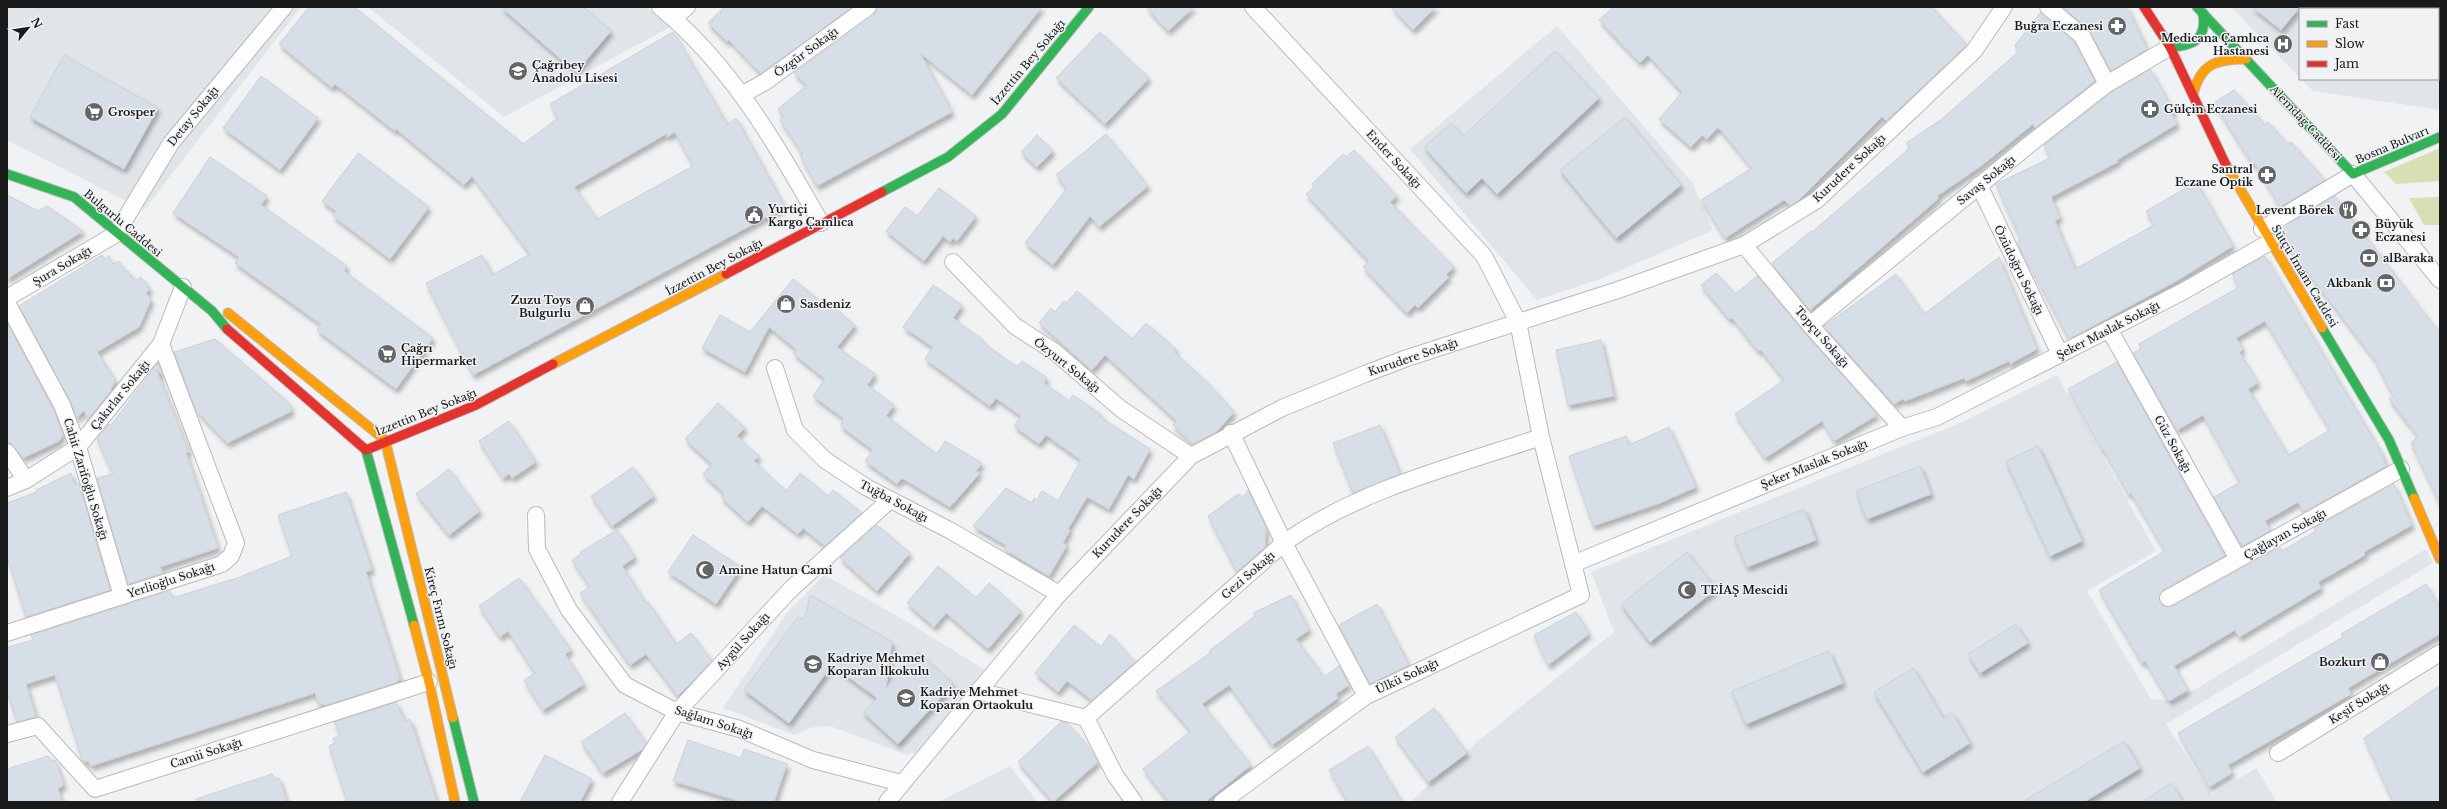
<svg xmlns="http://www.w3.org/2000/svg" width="2447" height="809" viewBox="0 0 2447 809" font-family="'Libre Baskerville',serif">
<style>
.built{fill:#e0e5e9}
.green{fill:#d8dfb2}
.building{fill:#d6dfe7;stroke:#cfd0d1;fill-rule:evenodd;filter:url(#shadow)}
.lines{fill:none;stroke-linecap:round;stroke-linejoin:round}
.street-casing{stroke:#b9babb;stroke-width:18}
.fast-casing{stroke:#b9babb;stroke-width:11}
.slow-casing{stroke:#b9babb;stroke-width:11}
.jam-casing{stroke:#b9babb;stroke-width:11}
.street{stroke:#fdfdfd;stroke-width:16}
.fast{stroke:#30b455;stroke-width:9}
.slow{stroke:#ff9f0a;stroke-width:9}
.jam{stroke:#e5322d;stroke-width:9}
.labels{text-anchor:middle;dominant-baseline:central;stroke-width:3;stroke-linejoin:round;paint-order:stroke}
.poi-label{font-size:11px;font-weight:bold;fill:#181919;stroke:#f0f2f4;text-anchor:start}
.street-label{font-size:11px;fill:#181919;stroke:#f0f2f4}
</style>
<defs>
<filter id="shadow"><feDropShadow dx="2.5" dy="4.5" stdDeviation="2" flood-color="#0004"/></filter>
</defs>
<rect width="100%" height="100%" fill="#f1f2f3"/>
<g class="built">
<polygon points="7,7 301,7 144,210 7,140"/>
<polygon points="368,7 646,7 672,26 504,117"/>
<polygon points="2231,7 2440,7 2440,110 2313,91 2301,79 2438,79 2438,9 2300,9 2300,78"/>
<polygon points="1557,26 1692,182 1713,230 1603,278 1537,300 1410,149"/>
<polygon points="2057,375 2156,551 2087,591 2151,699 2176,701 2426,549 2433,563 2166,724 2212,795 2256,768 2277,802 1410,802 1477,742 1614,632 1591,572 1965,421"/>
<polygon points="824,575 906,621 985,670 924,746 915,753 907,755 830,726 813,727 795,735 723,708 787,613"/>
<polygon points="1010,766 1038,802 938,802"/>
</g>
<g class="green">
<polygon points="2440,148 2440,181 2396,184 2384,172"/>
<polygon points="2440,197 2440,225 2424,225 2409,198"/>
</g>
<g class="building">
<path d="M 309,7 L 354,7 L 523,144 L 558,118 L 550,104 L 673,32 L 727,124 L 736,118 L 785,207 L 473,375 L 426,283 L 482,255 L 492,275 L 530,254 L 472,176 L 464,185 L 396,129 L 395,131 L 335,84 L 332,88 L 279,44 ZM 675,132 L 693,166 L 597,219 L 574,187 L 666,134 L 667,137 Z"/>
<polygon points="501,7 583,7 611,31 576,72"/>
<polygon points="724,7 852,7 761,74 729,40 727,42 708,23"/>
<polygon points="877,7 1042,7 972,95 920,53 952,112 817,186 800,155 803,154 780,120 784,117 778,109 807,85 794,73 874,15"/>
<polygon points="1146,7 1194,7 1168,31"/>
<polygon points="1391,7 1436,7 1413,30"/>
<polygon points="1613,7 1932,7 1967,45 1886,121 1882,117 1800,199 1790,206 1784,200 1725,238 1701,200 1752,168 1718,127 1707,139 1702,135 1691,147 1659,119 1682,92 1648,55 1640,63 1599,20"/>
<polygon points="2063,7 2127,7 2147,49 2111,71 2090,31"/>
<polygon points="2252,7 2300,7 2281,30"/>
<polygon points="2041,12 2074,42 2095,81 2035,128 2033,124 1981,166 1937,196 1939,198 1810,310 1772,263 1811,231 1812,232 1910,148 1906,143 1943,118 2018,52 2015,45"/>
<polygon points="1100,32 1149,78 1105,124 1056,78"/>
<polygon points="1555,51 1599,98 1497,194 1482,178 1466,193 1424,147 1451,123 1463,136"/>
<polygon points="64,55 158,108 124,169 30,117"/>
<polygon points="2150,69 2174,111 2171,113 2177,124 2117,160 2118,162 2051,197 2060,218 2055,221 2075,269 2154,225 2146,211 2196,182 2233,246 2178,280 2069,339 2017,242 2021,240 1996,184 2050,158 2044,145 2112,92"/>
<polygon points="261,76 318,118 280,170 223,128"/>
<polygon points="2234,90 2265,125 2268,122 2288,144 2291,142 2325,180 2280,207 2255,163 2253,165 2214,103"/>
<polygon points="1625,117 1681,185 1616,238 1560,170"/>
<polygon points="1106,134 1148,186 1099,227 1090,216 1053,265 1025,243 1067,188 1056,175"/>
<polygon points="1037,135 1053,151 1037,167 1021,152"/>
<polygon points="1354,150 1397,196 1390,202 1454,267 1446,275 1449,277 1418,308 1415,305 1407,313 1363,267 1369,261 1306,194 1314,187 1312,184 1343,154 1346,157"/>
<polygon points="358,153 429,207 390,259 333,216 336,211 322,201"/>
<polygon points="210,157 267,196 261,205 347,266 344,271 433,338 396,389 317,330 321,324 235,263 239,257 173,213"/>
<polygon points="939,188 976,216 957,241 953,238 950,242 943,236 924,261 886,231 905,207 917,216"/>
<polygon points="7,195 38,211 47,206 83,231 7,279"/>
<polygon points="2335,196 2440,334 2440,504 2411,443 2418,436 2389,399 2393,396 2375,360 2291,251 2280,232 2289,224"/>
<polygon points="102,255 104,259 109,256 113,264 119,261 126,273 128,271 135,281 141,277 150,289 146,293 151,300 139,327 97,352 115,380 110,392 88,419 84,410 77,418 70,401 19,306"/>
<path d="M 2265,256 L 2382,454 L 2386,466 L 2304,512 L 2298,502 L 2265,521 L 2270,531 L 2242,546 L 2214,497 L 2240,482 L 2203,415 L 2177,430 L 2133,353 L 2141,349 L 2139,344 L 2239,287 L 2232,274 ZM 2265,321 L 2330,430 L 2288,455 L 2248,389 L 2258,383 L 2239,352 L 2243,349 L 2236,338 Z"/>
<polygon points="1999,257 2037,349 2010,364 2009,361 1966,381 1964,378 1905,401 1903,399 1894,404 1824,326 1896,274 1924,314"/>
<polygon points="1716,273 1735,294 1757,276 1803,331 1877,415 1834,441 1822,421 1765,458 1735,414 1784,380 1761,350 1758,351 1732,318 1730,320 1701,285"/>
<polygon points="793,279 829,308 831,305 855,325 837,347 875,374 867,385 894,405 886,416 937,454 945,441 982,463 976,471 980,473 950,507 902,478 897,484 865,461 873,450 841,426 843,418 813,396 825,379 793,353 796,349 769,327 745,372 702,348 720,315 750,332"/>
<polygon points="933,285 962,305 953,318 983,340 982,342 1017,367 1022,361 1047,378 1044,383 1069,401 1073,395 1102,415 1100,417 1150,449 1134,479 1128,475 1109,509 1087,497 1068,529 1070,530 1063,543 1067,545 1049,576 1004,549 1006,545 973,526 1006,488 1032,503 1034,498 1037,500 1042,491 1058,501 1081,460 1046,435 1039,444 1014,426 1021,416 996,398 990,406 925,359 933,347 903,327"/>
<polygon points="1077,291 1132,339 1146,323 1176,349 1174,352 1208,383 1234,412 1216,432 1193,444 1173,425 1177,421 1105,355 1092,370 1039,323 1051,308 1055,312 1064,301 1066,303"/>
<polygon points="7,323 53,409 63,435 59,441 23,458 7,439"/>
<polygon points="215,339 288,402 292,411 227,443 196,410 174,352"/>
<polygon points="1601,340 1614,396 1568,405 1556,350"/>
<polygon points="2117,362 2225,556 2163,590 2159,598 2163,606 2173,606 2280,547 2282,551 2316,531 2314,528 2394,484 2412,525 2364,552 2365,555 2318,582 2321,588 2281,612 2239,637 2235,630 2174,666 2188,690 2169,701 2145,661 2142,663 2099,590 2165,551 2131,493 2129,495 2103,449 2102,450 2068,389"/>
<polygon points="158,363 163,376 156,369 189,452 186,453 218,548 160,567 163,573 128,584 97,478 113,474 97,439 109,424 111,425"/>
<polygon points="718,403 745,428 737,436 759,456 754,461 786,491 800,473 828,496 833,490 862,513 825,546 803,528 798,534 762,506 748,522 721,497 724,493 703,474 712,464 685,439"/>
<polygon points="509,421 536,462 512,478 509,474 503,478 479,441"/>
<polygon points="1380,425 1400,474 1353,493 1333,443"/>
<polygon points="1669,427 1696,487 1660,503 1593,526 1569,456 1626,436 1629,445"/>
<polygon points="2038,446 2082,541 2050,556 2006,461"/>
<polygon points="1920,466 1931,494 1867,519 1856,491"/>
<polygon points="633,467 654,496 612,526 591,496"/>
<polygon points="449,469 480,511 449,535 416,494"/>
<polygon points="71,473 75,485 79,484 110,590 26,617 7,557 7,503 37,492 36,490"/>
<polygon points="1248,490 1266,528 1265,547 1237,572 1208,516 1238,494 1243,497"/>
<polygon points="346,492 372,570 366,572 400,679 395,683 324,706 323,704 319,705 315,693 91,766 88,761 83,762 55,675 26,684 36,717 17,722 7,691 7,647 33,640 31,635 170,591 172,598 237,578 292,556 278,515"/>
<polygon points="1804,509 1816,540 1747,567 1734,537"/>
<polygon points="877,525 910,553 877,591 840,558"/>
<polygon points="617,530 635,557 622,566 646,603 648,602 676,644 691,633 712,661 678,696 646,654 630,665 580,593 590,587 572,560 581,554 580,552"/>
<polygon points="693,535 741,567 716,604 668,572"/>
<polygon points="1687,552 1716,589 1650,642 1621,604"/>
<polygon points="938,566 976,598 989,583 1021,611 988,649 946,613 934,627 907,603"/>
<polygon points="519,578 571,650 565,654 584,684 543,710 524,680 535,673 508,631 500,637 479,606"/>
<polygon points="2426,584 2440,608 2440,634 2348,688 2351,694 2228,765 2232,773 2209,787 2178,733 2343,637 2341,634"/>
<polygon points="810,595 892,642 886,688 918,652 953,684 898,744 863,712 877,698 832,665 789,723 744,690 798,617 805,619"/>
<polygon points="1291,595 1309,630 1296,639 1324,677 1339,666 1349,685 1336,694 1338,698 1272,745 1229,685 1202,704 1251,765 1205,802 1169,802 1143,769 1191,731 1156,691 1210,653 1209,651 1255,616 1253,613"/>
<polygon points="1377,604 1409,665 1370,684 1339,625"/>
<polygon points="1576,612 1589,634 1548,665 1534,635"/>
<polygon points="2016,624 2028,643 1980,673 1968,654"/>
<polygon points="1074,625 1101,647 1110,634 1135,662 1092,700 1067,681 1058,692 1035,673"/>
<polygon points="1829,651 1843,683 1746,724 1732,691"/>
<polygon points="1913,668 1943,718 1952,713 1970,743 1923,772 1874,692"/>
<polygon points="2440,685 2440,802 2393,802 2364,738"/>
<polygon points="396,702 405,721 410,719 437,802 347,802 329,746 335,743 333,738 341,735 334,722"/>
<polygon points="1434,708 1467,753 1428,782 1395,737"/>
<polygon points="625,713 646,743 643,749 603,773 581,742"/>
<polygon points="1061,722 1067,723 1082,739 1098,762 1053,802 1018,762"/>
<polygon points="688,740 741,758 744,749 787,764 774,802 742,802 673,781"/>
<polygon points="2124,741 2140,768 2084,802 2022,802"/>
<polygon points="1368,746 1377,761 1402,802 1348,802 1329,770"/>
<polygon points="545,755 592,779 580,802 520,802"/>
<polygon points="48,756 51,761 55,760 64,785 58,789 62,802 7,802 7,769"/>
<polygon points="272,774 275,779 279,778 287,802 197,802 196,799"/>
<polygon points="2171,783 2183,802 2142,802"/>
</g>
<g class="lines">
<g class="street-casing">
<g id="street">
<path d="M 660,7 C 732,66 776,144 821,223"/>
<polyline points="2048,7 2082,36 2107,84"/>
<polyline points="674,18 687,7"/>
<polyline points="743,94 765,82 868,7"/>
<polyline points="1979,185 2060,354"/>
<polyline points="2262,229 2353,174 2440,280"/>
<polyline points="1744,245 1810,325 1902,428"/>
<polyline points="953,262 1015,326 1055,352 1121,409 1191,456"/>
<polyline points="7,298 116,234 171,143 284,7"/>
<polyline points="7,303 62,405 78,447 122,596"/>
<polyline points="1810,325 2030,144 2107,84 2170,47"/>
<polyline points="2109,329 2238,559"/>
<polyline points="775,368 795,430 825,460 866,487 951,531 1059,594"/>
<polyline points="1231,433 1284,543 1366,696"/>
<polyline points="7,452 26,480"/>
<polyline points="7,488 26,480 78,447 161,344 183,287"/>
<polyline points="536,515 537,549 569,610 625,685 677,712 740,729 813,760 901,783"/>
<polyline points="1573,564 1902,428 1937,417 2182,292 2270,242"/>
<polyline points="2168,598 2401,469"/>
<polyline points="7,633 222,564 231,556 236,543 161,344"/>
<path d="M 978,691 L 1086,718 L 1284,543 C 1359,489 1455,466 1541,437"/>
<polyline points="1086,718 1115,775 1134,802"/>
<polyline points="7,734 38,726 95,789 429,682"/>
<polyline points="2278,753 2440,653"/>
<polyline points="620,802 677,712 791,589 890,500"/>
<polyline points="887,802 1059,594 1191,456 1282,408 1365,374 1407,358 1618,290 1744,245 1817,200 1974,51 2004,7"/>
<polyline points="1222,802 1366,696 1581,595 1541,437 1518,322 1484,256 1253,7"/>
</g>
</g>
<g class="fast-casing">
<g id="fast">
<polyline points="2197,7 2353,174 2440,137"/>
<path d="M 2170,47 C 2194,46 2207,39 2203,13"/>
<polyline points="7,174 74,197 212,311 227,329"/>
<polyline points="882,192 948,157 1002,114 1089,7"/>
<polyline points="2322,328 2389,440 2414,498"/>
<polyline points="366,450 414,625"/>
<polyline points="453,718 474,802"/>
</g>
</g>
<g class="slow-casing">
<g id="slow">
<path d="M 2193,95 C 2200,64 2216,59 2246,59"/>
<polyline points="2226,165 2322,328"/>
<polyline points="228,313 385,440"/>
<polyline points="553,364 726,274"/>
<polyline points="385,440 453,718"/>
<polyline points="2414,498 2440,559"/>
<polyline points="414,625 429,682 455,802"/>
</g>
</g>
<g class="jam-casing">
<g id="jam">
<polyline points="2144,7 2170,47 2226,165"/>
<polyline points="726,274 882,192"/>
<polyline points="227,329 366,450"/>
<polyline points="366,450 476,405 553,364"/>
</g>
</g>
<use href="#street" class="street"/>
<use href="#fast" class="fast"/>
<use href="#slow" class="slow"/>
<use href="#jam" class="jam"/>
</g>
<defs>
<g id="pharmacy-disc" transform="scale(1)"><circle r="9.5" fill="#646565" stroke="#f0f2f4"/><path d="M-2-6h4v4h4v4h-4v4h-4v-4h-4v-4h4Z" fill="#fff"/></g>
<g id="hospital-disc" transform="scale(1)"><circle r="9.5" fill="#646565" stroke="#f0f2f4"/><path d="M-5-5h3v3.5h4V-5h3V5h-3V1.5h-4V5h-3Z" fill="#fff"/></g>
<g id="school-disc" transform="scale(1)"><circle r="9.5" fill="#646565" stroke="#f0f2f4"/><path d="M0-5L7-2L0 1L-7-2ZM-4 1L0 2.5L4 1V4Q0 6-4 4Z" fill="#fff"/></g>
<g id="supermarket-disc" transform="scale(1)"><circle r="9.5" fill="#646565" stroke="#f0f2f4"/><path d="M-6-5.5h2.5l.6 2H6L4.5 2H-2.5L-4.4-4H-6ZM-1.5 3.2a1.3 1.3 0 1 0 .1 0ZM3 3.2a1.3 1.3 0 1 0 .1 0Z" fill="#fff"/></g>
<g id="restaurant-disc" transform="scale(1)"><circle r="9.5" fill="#646565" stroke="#f0f2f4"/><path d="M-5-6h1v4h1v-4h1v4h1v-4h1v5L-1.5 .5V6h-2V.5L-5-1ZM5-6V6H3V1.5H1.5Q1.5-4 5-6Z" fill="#fff"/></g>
<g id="civic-disc" transform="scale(1)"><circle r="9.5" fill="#646565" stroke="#f0f2f4"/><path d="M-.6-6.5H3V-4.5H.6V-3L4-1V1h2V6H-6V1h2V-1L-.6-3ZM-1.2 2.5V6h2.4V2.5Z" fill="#fff"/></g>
<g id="bank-disc" transform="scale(1)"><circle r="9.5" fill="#646565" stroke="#f0f2f4"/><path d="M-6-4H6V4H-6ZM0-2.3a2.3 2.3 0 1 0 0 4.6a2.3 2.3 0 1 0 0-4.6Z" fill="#fff"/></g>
<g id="shop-disc" transform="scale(1)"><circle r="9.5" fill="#646565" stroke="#f0f2f4"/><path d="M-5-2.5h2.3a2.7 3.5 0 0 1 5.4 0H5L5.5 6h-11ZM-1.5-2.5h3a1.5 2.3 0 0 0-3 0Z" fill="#fff"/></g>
<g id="mosque-disc" transform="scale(1)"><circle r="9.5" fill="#646565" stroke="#f0f2f4"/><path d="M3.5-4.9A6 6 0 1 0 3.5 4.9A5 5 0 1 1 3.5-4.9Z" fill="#fff"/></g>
</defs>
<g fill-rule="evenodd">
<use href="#pharmacy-disc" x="2117" y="26"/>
<use href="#hospital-disc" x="2283" y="44"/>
<use href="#school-disc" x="518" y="71"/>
<use href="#pharmacy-disc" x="2150" y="109"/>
<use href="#supermarket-disc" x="94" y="112"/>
<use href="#pharmacy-disc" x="2267" y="175"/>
<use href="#restaurant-disc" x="2348" y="210"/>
<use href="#civic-disc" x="754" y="215"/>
<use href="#pharmacy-disc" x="2361" y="230"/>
<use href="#bank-disc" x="2369" y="258"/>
<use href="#bank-disc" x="2386" y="283"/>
<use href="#shop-disc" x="786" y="304"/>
<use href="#shop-disc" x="585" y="306"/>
<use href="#supermarket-disc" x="387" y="354"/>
<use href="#mosque-disc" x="705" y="570"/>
<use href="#mosque-disc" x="1687" y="590"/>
<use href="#shop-disc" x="2380" y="662"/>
<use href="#school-disc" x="813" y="664"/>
<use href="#school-disc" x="906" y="698"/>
</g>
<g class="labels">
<g class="poi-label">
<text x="2103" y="26" text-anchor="end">Buğra Eczanesi</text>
<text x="2269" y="38" text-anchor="end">Medicana Çamlıca<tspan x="2269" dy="13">Hastanesi</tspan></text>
<text x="532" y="65">Çağrıbey<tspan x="532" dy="13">Anadolu Lisesi</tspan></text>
<text x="2164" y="109">Gülçin Eczanesi</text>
<text x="108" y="112">Grosper</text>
<text x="2253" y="169" text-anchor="end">Santral<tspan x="2253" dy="13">Eczane Optik</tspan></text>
<text x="768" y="209">Yurtiçi<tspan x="768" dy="13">Kargo Çamlıca</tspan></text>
<text x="2334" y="210" text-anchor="end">Levent Börek</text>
<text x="2375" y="224">Büyük<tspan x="2375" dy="13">Eczanesi</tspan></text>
<text x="2383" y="258">alBaraka</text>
<text x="2372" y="283" text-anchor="end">Akbank</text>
<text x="571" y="300" text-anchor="end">Zuzu Toys<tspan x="571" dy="13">Bulgurlu</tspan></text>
<text x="800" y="304">Sasdeniz</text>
<text x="401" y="348">Çağrı<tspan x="401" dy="13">Hipermarket</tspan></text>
<text x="719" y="570">Amine Hatun Cami</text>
<text x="1701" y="590">TEİAŞ Mescidi</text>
<text x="827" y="658">Kadriye Mehmet<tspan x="827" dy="13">Koparan İlkokulu</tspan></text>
<text x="2366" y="662" text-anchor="end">Bozkurt</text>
<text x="920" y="692">Kadriye Mehmet<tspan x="920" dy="13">Koparan Ortaokulu</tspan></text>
</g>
<g class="street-label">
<text transform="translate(806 52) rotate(-36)">Özgür Sokağı</text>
<text transform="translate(1028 62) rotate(-50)">İzzettin Bey Sokağı</text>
<text transform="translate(193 116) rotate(-51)">Detay Sokağı</text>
<text transform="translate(2306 123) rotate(47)">Alemdağ Caddesi</text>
<text transform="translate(2392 145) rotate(-23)">Bosna Bulvarı</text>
<text transform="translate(1394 159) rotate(47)">Ender Sokağı</text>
<text transform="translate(1849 168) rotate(-43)">Kurudere Sokağı</text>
<text transform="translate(1986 180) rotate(-39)">Savaş Sokağı</text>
<text transform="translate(123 223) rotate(40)">Bulgurlu Caddesi</text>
<text transform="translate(62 266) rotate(-31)">Şura Sokağı</text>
<text transform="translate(714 267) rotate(-28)">İzzettin Bey Sokağı</text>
<text transform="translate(2019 270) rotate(64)">Özüdoğru Sokağı</text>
<text transform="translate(2305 276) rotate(59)">Sütçü İmam Caddesi</text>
<text transform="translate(2108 330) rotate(-27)">Şeker Maslak Sokağı</text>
<text transform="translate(1822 337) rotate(49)">Topçu Sokağı</text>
<text transform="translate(1413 357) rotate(-19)">Kurudere Sokağı</text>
<text transform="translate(1067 365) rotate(38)">Özyurt Sokağı</text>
<text transform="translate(120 395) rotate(-51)">Çakırlar Sokağı</text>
<text transform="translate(426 412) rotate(-22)">İzzettin Bey Sokağı</text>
<text transform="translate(2173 444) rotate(61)">Güz Sokağı</text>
<text transform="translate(1814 464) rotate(-22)">Şeker Maslak Sokağı</text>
<text transform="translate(86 479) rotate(73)">Cahit Zarifoğlu Sokağı</text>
<text transform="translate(894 501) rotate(28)">Tuğba Sokağı</text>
<text transform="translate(1127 522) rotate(-46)">Kurudere Sokağı</text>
<text transform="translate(2285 534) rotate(-29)">Çağlayan Sokağı</text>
<text transform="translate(1248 575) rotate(-41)">Gezi Sokağı</text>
<text transform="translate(171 580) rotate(-18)">Yerlioğlu Sokağı</text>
<text transform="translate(441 618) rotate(76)">Kireç Fırını Sokağı</text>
<text transform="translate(743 641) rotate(-48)">Aygül Sokağı</text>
<text transform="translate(1407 676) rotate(-25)">Ülkü Sokağı</text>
<text transform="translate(2359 703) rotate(-32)">Keşif Sokağı</text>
<text transform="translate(714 722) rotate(18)">Sağlam Sokağı</text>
<text transform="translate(206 753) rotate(-18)">Camii Sokağı</text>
</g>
</g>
<rect width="2447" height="809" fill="none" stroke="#181919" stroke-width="16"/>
<rect x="2299" y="8" width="140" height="72" fill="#f0f2f4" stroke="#9a9b9c"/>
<rect x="2307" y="21" width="20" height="6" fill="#30b455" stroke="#9a9b9c"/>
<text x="2335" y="28" font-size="12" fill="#181919">Fast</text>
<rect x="2307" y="41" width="20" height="6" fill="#ff9f0a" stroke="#9a9b9c"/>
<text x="2335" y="48" font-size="12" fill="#181919">Slow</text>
<rect x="2307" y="61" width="20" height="6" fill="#e5322d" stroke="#9a9b9c"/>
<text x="2335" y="68" font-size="12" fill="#181919">Jam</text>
<g transform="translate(28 28) rotate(60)" stroke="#f0f2f4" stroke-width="3" paint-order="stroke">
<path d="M0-3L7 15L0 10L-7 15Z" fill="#181919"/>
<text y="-6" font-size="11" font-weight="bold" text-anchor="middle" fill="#181919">N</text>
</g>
</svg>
